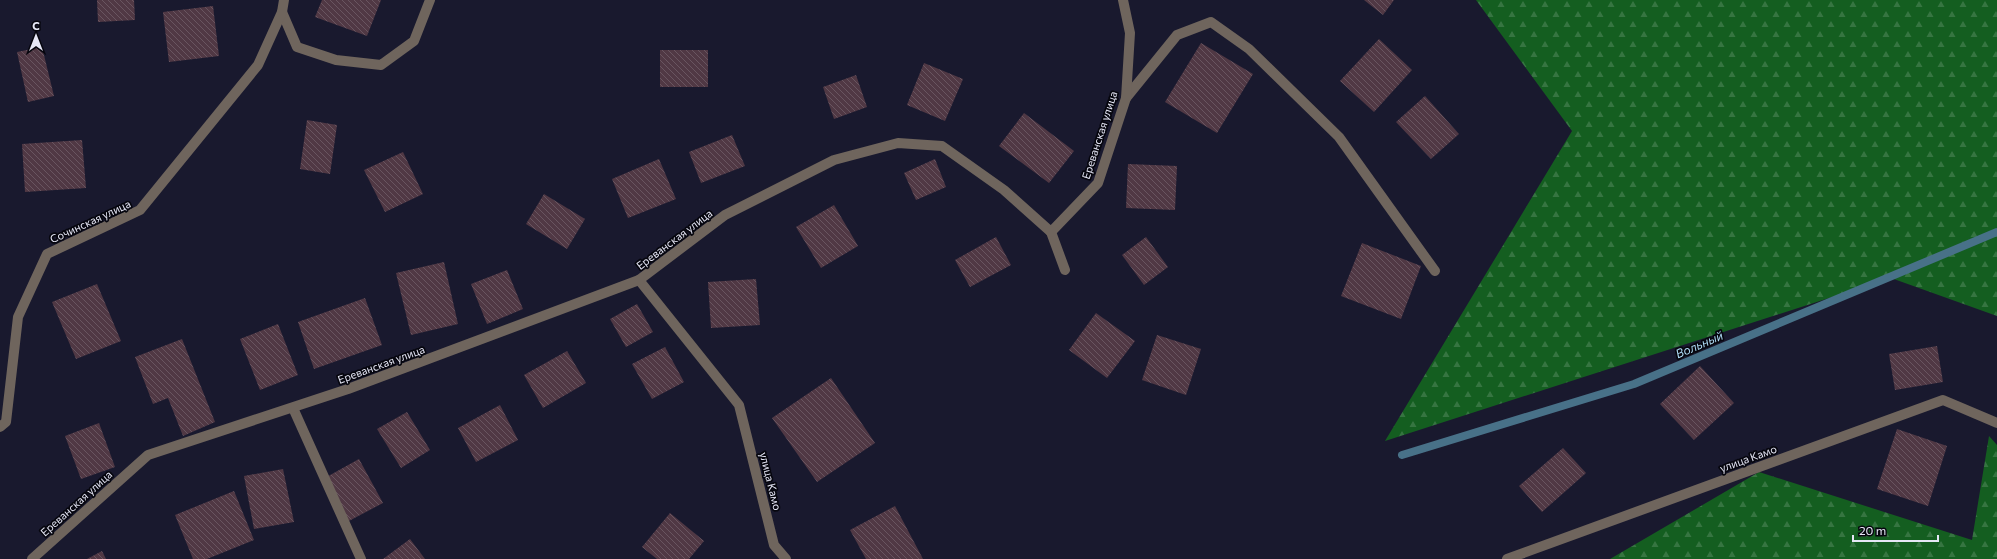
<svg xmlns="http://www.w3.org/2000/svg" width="1997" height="559" viewBox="0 0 1997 559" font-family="Commissioner,sans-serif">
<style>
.forest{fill:url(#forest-firs)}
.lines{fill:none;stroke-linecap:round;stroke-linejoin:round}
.stream{stroke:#487188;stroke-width:8}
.building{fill:url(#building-back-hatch)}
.service{stroke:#6f655d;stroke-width:10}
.minor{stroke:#6f655d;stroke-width:10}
.labels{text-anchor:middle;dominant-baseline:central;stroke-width:3.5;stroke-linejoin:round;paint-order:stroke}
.street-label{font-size:11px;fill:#e6e7f6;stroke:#06060e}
.water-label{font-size:12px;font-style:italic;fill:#b0ddf7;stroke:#06060e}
</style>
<defs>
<pattern id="forest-firs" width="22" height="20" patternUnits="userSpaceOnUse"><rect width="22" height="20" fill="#145e20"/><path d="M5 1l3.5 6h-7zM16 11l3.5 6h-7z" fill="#367541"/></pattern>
<pattern id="building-back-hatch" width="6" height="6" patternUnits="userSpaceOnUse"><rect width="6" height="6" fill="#503844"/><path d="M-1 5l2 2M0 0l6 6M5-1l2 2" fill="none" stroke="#695560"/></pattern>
</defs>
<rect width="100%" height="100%" fill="#19192e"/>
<g class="forest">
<polygon points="1476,0 1997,0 1997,316 1891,278 1385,441 1572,131"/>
<polygon points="1989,436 1997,445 1997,559 1610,559 1759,472 1972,540"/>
</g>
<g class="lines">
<polyline class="stream" points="1402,455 1634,384 1997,232"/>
</g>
<g class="building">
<polygon points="97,0 134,0 135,20 98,22"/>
<polygon points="322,0 381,0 367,36 315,17"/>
<polygon points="1364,0 1394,0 1383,15"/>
<polygon points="213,6 219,56 169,62 163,12"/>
<polygon points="1379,39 1412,70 1374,112 1340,81"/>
<polygon points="1201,43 1253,74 1217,133 1165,102"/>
<polygon points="42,47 54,96 28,102 17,52"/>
<rect x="660" y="50" width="48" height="37"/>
<polygon points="924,63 963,79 945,121 907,105"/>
<polygon points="856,75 867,107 834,119 823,87"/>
<polygon points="1425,96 1459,134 1431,159 1396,122"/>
<polygon points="1024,113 1074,151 1049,183 999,146"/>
<polygon points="307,120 337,125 330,174 300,169"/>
<polygon points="732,135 745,166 701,183 689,152"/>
<polygon points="82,140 86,188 25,192 22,144"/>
<polygon points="403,152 423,194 385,212 364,170"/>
<polygon points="659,159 676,199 628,218 612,179"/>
<polygon points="935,159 946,187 916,200 904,173"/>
<polygon points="1128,164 1177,166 1175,210 1126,208"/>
<polygon points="544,194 585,219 567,249 526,224"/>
<polygon points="834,205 858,246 821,268 796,227"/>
<polygon points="996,237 1011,265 970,287 955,260"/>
<polygon points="1146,237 1168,267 1144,285 1122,255"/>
<polygon points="1362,243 1421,266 1401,319 1341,296"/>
<polygon points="444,262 458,324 411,335 396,273"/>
<polygon points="507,270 523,309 487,324 471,284"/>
<polygon points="756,279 760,325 711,328 708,282"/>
<polygon points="97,284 121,341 76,359 52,302"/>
<polygon points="365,298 382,345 314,369 298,322"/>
<polygon points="637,304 653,332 626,347 610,319"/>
<polygon points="1096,313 1135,341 1107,378 1069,350"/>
<polygon points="278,324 298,375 260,390 240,339"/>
<polygon points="1157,335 1201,349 1186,395 1142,380"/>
<polygon points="182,339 215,422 183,436 168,398 153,404 135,357"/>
<polygon points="1937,346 1943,382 1895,390 1889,354"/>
<polygon points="665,347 684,382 652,399 632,364"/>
<polygon points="567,351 586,383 543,408 524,375"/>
<polygon points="1700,366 1734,403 1694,440 1660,404"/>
<polygon points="831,378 875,443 817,482 772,418"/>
<polygon points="500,405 518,440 476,462 458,428"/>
<polygon points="407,412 430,450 401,468 377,429"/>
<polygon points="99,423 115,467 81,479 65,436"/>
<polygon points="1897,429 1947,446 1928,506 1877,489"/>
<polygon points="1563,448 1586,473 1542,512 1519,486"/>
<polygon points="359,459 383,503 347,522 323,479"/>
<polygon points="283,469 294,522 254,529 244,476"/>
<polygon points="234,491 254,540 207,559 193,559 175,515"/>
<polygon points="895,506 923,559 866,559 850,530"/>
<polygon points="670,513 704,541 689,559 657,559 642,547"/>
<polygon points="410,539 425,559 383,559"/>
<polygon points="102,551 106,559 87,559"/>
</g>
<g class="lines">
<g class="service">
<polyline points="282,12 297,47 336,60 381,65 414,41 430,0"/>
<polyline points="293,408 361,559"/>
</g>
<g class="minor">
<polyline points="1126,98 1177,35 1211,22 1249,49 1339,137 1435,271"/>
<polyline points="1051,232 1065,270"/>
<polyline points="639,280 739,405 774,545 786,559"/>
<polyline points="0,427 6,422 18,317 47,254 140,210 258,65 282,12 284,0"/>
<polyline points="32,559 148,455 348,389 639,280 725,215 834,160 898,143 942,146 1004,190 1051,232 1098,183 1126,98 1130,33 1123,0"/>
<polyline points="1507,559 1943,400 1997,423"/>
</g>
</g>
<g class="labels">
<g class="street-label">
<text transform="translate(1099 135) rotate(-72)">Ереванская улица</text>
<text transform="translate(90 221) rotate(-25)">Сочинская улица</text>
<text transform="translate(674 239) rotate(-37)">Ереванская улица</text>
<text transform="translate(381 364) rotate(-20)">Ереванская улица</text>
<text transform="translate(1748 458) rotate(-20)">улица Камо</text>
<text transform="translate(771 481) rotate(76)">улица Камо</text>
<text transform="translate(76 503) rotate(-42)">Ереванская улица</text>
</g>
<g class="water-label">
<text transform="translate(1699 344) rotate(-23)">Вольный</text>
</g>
</g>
<g transform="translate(36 36)" stroke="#06060e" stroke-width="3" paint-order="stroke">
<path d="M0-3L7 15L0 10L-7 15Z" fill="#e6e7f6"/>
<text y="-6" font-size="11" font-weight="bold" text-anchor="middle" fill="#e6e7f6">С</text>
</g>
<path d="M1853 535v6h85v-6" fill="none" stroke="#e6e7f6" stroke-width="2"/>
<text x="1859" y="535" font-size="12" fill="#e6e7f6" stroke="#06060e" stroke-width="3" paint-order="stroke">20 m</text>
</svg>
